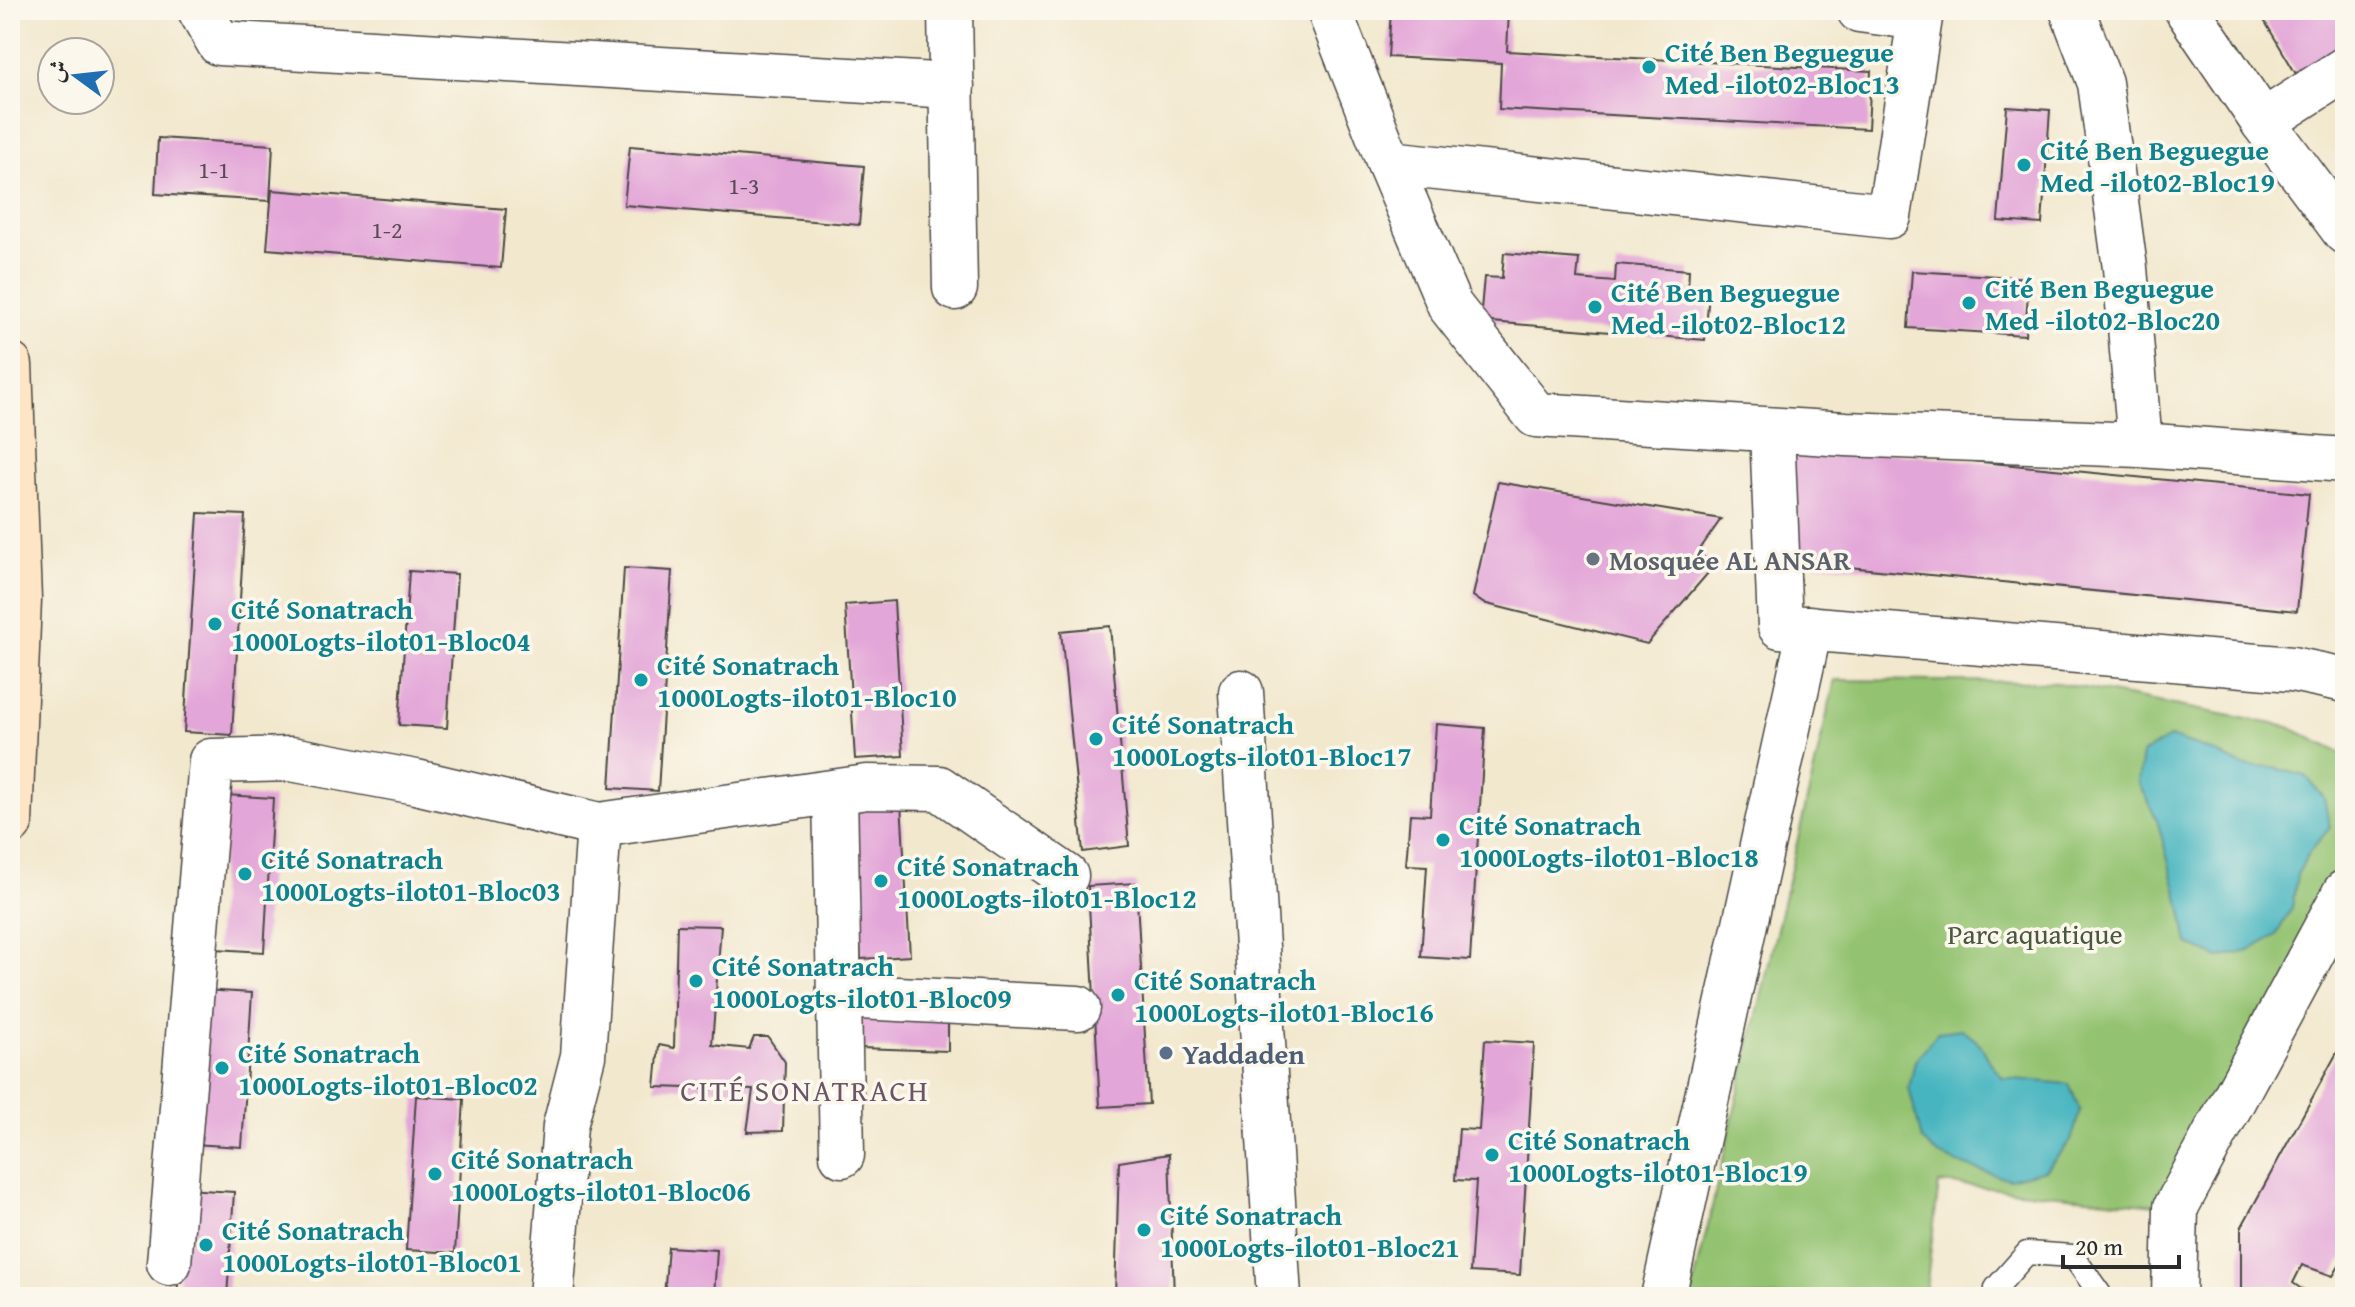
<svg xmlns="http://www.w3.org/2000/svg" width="2355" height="1307" viewBox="0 0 2355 1307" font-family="'Gentium Book Plus',Amiri,serif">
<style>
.green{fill:#93c270;stroke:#5f764e;stroke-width:2}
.water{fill:#46b5c0;stroke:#387076;stroke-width:2}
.building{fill:#e3a6d8}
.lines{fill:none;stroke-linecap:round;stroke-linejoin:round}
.service-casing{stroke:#494743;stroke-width:25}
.minor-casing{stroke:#494743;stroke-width:47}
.secondary-casing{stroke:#494743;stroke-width:47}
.service{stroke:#fff;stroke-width:22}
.minor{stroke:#fff;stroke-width:44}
.secondary{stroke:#fee5c5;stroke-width:44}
.culture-dot{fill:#0f9aa8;stroke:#fbf7ec;stroke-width:3}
.worship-dot{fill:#6b7280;stroke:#fbf7ec;stroke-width:3}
.service-dot{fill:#5c6f8a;stroke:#fbf7ec;stroke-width:3}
.labels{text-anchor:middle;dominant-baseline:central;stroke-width:7;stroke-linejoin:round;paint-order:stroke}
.number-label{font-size:24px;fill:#594a56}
.culture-label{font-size:28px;font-weight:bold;fill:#0d838f;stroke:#fbf7ec;text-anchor:start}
.worship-label{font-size:28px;font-weight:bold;fill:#5b616d;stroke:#fbf7ec;text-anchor:start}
.park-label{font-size:28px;fill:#4a5840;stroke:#fbf7ec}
.service-label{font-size:28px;font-weight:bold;fill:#4e5e75;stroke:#fbf7ec;text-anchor:start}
.neighbourhood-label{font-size:30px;letter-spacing:2px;fill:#6b5668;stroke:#fbf7ec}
</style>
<rect width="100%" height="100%" fill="#fbf7ec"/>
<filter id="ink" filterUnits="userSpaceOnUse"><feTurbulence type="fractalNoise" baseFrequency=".0125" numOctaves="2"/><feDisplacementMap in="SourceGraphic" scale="16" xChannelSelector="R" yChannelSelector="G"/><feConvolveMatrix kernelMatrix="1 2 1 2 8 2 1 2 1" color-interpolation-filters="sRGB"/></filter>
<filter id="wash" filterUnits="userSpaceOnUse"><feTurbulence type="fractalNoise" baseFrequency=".006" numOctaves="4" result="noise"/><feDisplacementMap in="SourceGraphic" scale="32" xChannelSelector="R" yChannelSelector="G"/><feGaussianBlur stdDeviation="1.8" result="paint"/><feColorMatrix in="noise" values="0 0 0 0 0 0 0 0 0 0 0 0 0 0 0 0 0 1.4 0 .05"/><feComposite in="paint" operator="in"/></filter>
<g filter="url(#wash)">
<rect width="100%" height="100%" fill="#f2e8ce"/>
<polygon class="green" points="1835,680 2053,682 2289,727 2345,755 2345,876 2176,1207 1939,1183 1925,1297 1691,1297"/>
<g class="water">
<polygon points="2170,737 2214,752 2243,766 2274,768 2306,776 2324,798 2330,828 2309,852 2297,875 2292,908 2276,935 2249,951 2219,958 2188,944 2182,911 2157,820 2138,782 2142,754"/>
<polygon points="1962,1029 1980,1044 1990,1062 2003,1078 2069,1084 2080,1110 2071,1141 2045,1170 2009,1179 1968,1167 1938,1155 1922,1140 1909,1088 1915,1061 1938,1032"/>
</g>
<g id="blocks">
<g class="building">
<polygon points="1391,10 1509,10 1507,51 1871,71 1868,129 1499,109 1501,63 1388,57"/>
<polygon points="2258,10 2345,10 2345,57 2302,84"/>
<polygon points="2007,107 2050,110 2042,224 1998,221"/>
<polygon points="158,138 273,145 270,201 155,194"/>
<polygon points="630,146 864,166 859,225 624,205"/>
<polygon points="272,190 506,209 501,268 267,249"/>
<polygon points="1504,253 1579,259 1577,279 1615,282 1616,264 1689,270 1688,290 1709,292 1705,340 1480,321 1484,277 1502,278"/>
<polygon points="1912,271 2029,278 2025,335 1908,328"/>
<polygon points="1789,443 2309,494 2297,611 1777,560"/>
<polygon points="1498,482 1721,519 1698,552 1714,566 1647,644 1483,603 1473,596"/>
<polygon points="198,513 245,515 232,735 184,732"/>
<polygon points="624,568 672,571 658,791 610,788"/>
<polygon points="409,571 457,574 447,728 399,725"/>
<polygon points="894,601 903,756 855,759 845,605"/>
<polygon points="1110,626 1129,846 1083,852 1061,631"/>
<polygon points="1436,724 1485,728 1470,960 1421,957 1427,866 1406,865 1410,814 1430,815"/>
<polygon points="225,795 273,798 264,952 216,949"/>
<polygon points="901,802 910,956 861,959 852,805"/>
<polygon points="1136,883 1149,1104 1100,1107 1088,886"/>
<polygon points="677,925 721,926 712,1045 749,1049 754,1037 768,1037 785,1062 783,1131 747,1132 753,1090 655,1087 659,1045 674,1048"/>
<polygon points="203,990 252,993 242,1147 193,1144"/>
<polygon points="948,1002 948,1051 860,1048 861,1003"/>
<polygon points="2345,1038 2345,1183 2342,1188 2345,1190 2345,1213 2339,1221 2345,1223 2345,1256 2333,1276 2302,1265 2293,1283 2313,1297 2241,1297 2241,1228"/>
<polygon points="1485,1040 1534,1043 1520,1275 1470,1272 1476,1181 1455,1180 1459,1129 1479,1130"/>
<polygon points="416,1096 464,1099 455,1253 406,1250"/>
<polygon points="1169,1154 1174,1297 1115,1297 1119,1162"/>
<polygon points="185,1189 234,1192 227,1297 177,1297"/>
<polygon points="668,1247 717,1250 714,1297 664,1297"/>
<polygon points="925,1291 926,1297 883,1297 883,1295"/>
</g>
</g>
</g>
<g filter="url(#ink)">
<use href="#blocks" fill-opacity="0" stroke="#494743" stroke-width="2"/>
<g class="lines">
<g class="service-casing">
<polyline id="service" points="1998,1297 1996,1288 2027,1253 2073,1256 2100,1294 2099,1297"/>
</g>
<g class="minor-casing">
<g id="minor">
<polyline points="200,10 219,43 952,86"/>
<polyline points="950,10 955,288"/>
<polyline points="1329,10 1389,163 1889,216 1920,18 1859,10"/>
<polyline points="2072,10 2100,83 2125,268 2140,445"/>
<polyline points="2187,10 2263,122 2345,232"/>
<polyline points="2263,122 2345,69"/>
<polyline points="1389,163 1450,306 1536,415 1846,434 2140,445 2345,460"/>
<polyline points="1772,430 1780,626 2292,669 2345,680"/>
<polyline points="1241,692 1279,1297"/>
<polyline points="835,792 842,1155"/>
<polyline points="839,996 1078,1008"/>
<polyline points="169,1263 211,761 291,759 416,782 599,825 867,787 939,788 1066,876"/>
<polyline points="551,1297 565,1126 583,1056 599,825"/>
<polyline points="1663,1297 1810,628"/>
<polyline points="2174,1297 2176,1207 2345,892"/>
</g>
</g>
<g class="secondary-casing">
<polyline id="secondary" points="10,365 19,599 10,823"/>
</g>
<use href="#service" class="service"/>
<use href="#minor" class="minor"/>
<use href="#secondary" class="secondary"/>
</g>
</g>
<g class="culture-dot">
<circle cx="1649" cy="67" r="8"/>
<circle cx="2024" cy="165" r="8"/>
<circle cx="1969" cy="303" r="8"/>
<circle cx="1595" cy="307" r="8"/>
<circle cx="215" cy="624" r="8"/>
<circle cx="641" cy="680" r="8"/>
<circle cx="1096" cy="739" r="8"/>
<circle cx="1443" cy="840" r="8"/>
<circle cx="245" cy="874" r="8"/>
<circle cx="881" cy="881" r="8"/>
<circle cx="696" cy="981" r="8"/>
<circle cx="1118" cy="995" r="8"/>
<circle cx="222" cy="1068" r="8"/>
<circle cx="1492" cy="1155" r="8"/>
<circle cx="435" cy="1174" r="8"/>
<circle cx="1144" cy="1230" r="8"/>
<circle cx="206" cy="1245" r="8"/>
</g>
<circle class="worship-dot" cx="1593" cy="559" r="8"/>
<circle class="service-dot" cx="1166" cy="1053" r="8"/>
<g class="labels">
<g class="number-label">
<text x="214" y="169">1-1</text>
<text x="744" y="185">1-3</text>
<text x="387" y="229">1-2</text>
</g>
<g class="culture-label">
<text x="1665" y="51">Cité Ben Beguegue<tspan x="1665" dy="32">Med -ilot02-Bloc13</tspan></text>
<text x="2040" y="149">Cité Ben Beguegue<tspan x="2040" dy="32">Med -ilot02-Bloc19</tspan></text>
<text x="1985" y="287">Cité Ben Beguegue<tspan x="1985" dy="32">Med -ilot02-Bloc20</tspan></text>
<text x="1611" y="291">Cité Ben Beguegue<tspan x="1611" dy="32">Med -ilot02-Bloc12</tspan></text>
<text x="231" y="608">Cité Sonatrach<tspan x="231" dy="32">1000Logts-ilot01-Bloc04</tspan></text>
<text x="657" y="664">Cité Sonatrach<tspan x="657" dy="32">1000Logts-ilot01-Bloc10</tspan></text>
<text x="1112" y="723">Cité Sonatrach<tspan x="1112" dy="32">1000Logts-ilot01-Bloc17</tspan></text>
<text x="1459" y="824">Cité Sonatrach<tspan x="1459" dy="32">1000Logts-ilot01-Bloc18</tspan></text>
<text x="261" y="858">Cité Sonatrach<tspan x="261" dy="32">1000Logts-ilot01-Bloc03</tspan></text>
<text x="897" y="865">Cité Sonatrach<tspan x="897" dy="32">1000Logts-ilot01-Bloc12</tspan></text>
<text x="712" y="965">Cité Sonatrach<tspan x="712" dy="32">1000Logts-ilot01-Bloc09</tspan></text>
<text x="1134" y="979">Cité Sonatrach<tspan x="1134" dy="32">1000Logts-ilot01-Bloc16</tspan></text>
<text x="238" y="1052">Cité Sonatrach<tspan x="238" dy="32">1000Logts-ilot01-Bloc02</tspan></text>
<text x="1508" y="1139">Cité Sonatrach<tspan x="1508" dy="32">1000Logts-ilot01-Bloc19</tspan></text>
<text x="451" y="1158">Cité Sonatrach<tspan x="451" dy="32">1000Logts-ilot01-Bloc06</tspan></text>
<text x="1160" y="1214">Cité Sonatrach<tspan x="1160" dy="32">1000Logts-ilot01-Bloc21</tspan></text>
<text x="222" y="1229">Cité Sonatrach<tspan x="222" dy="32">1000Logts-ilot01-Bloc01</tspan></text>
</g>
<g class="worship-label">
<text x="1609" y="559">Mosquée AL ANSAR</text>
</g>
<g class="park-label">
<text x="2035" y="933">Parc aquatique</text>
</g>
<g class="service-label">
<text x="1182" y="1053">Yaddaden</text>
</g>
<g class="neighbourhood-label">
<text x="805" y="1090">CITÉ SONATRACH</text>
</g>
</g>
<rect width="2355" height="1307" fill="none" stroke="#fbf7ec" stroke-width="40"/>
<g transform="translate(76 76) rotate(285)"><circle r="38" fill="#fbf7ec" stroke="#a8a59f" stroke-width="2"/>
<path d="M0-6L14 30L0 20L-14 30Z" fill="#1f6fb2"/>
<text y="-12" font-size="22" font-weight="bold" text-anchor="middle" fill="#2b2b2b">ش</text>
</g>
<path d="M2063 1255v12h116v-12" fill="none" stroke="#2b2b2b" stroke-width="4"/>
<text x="2075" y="1255" font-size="24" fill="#2b2b2b" stroke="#fbf7ec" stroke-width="6" paint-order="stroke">20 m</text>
</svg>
